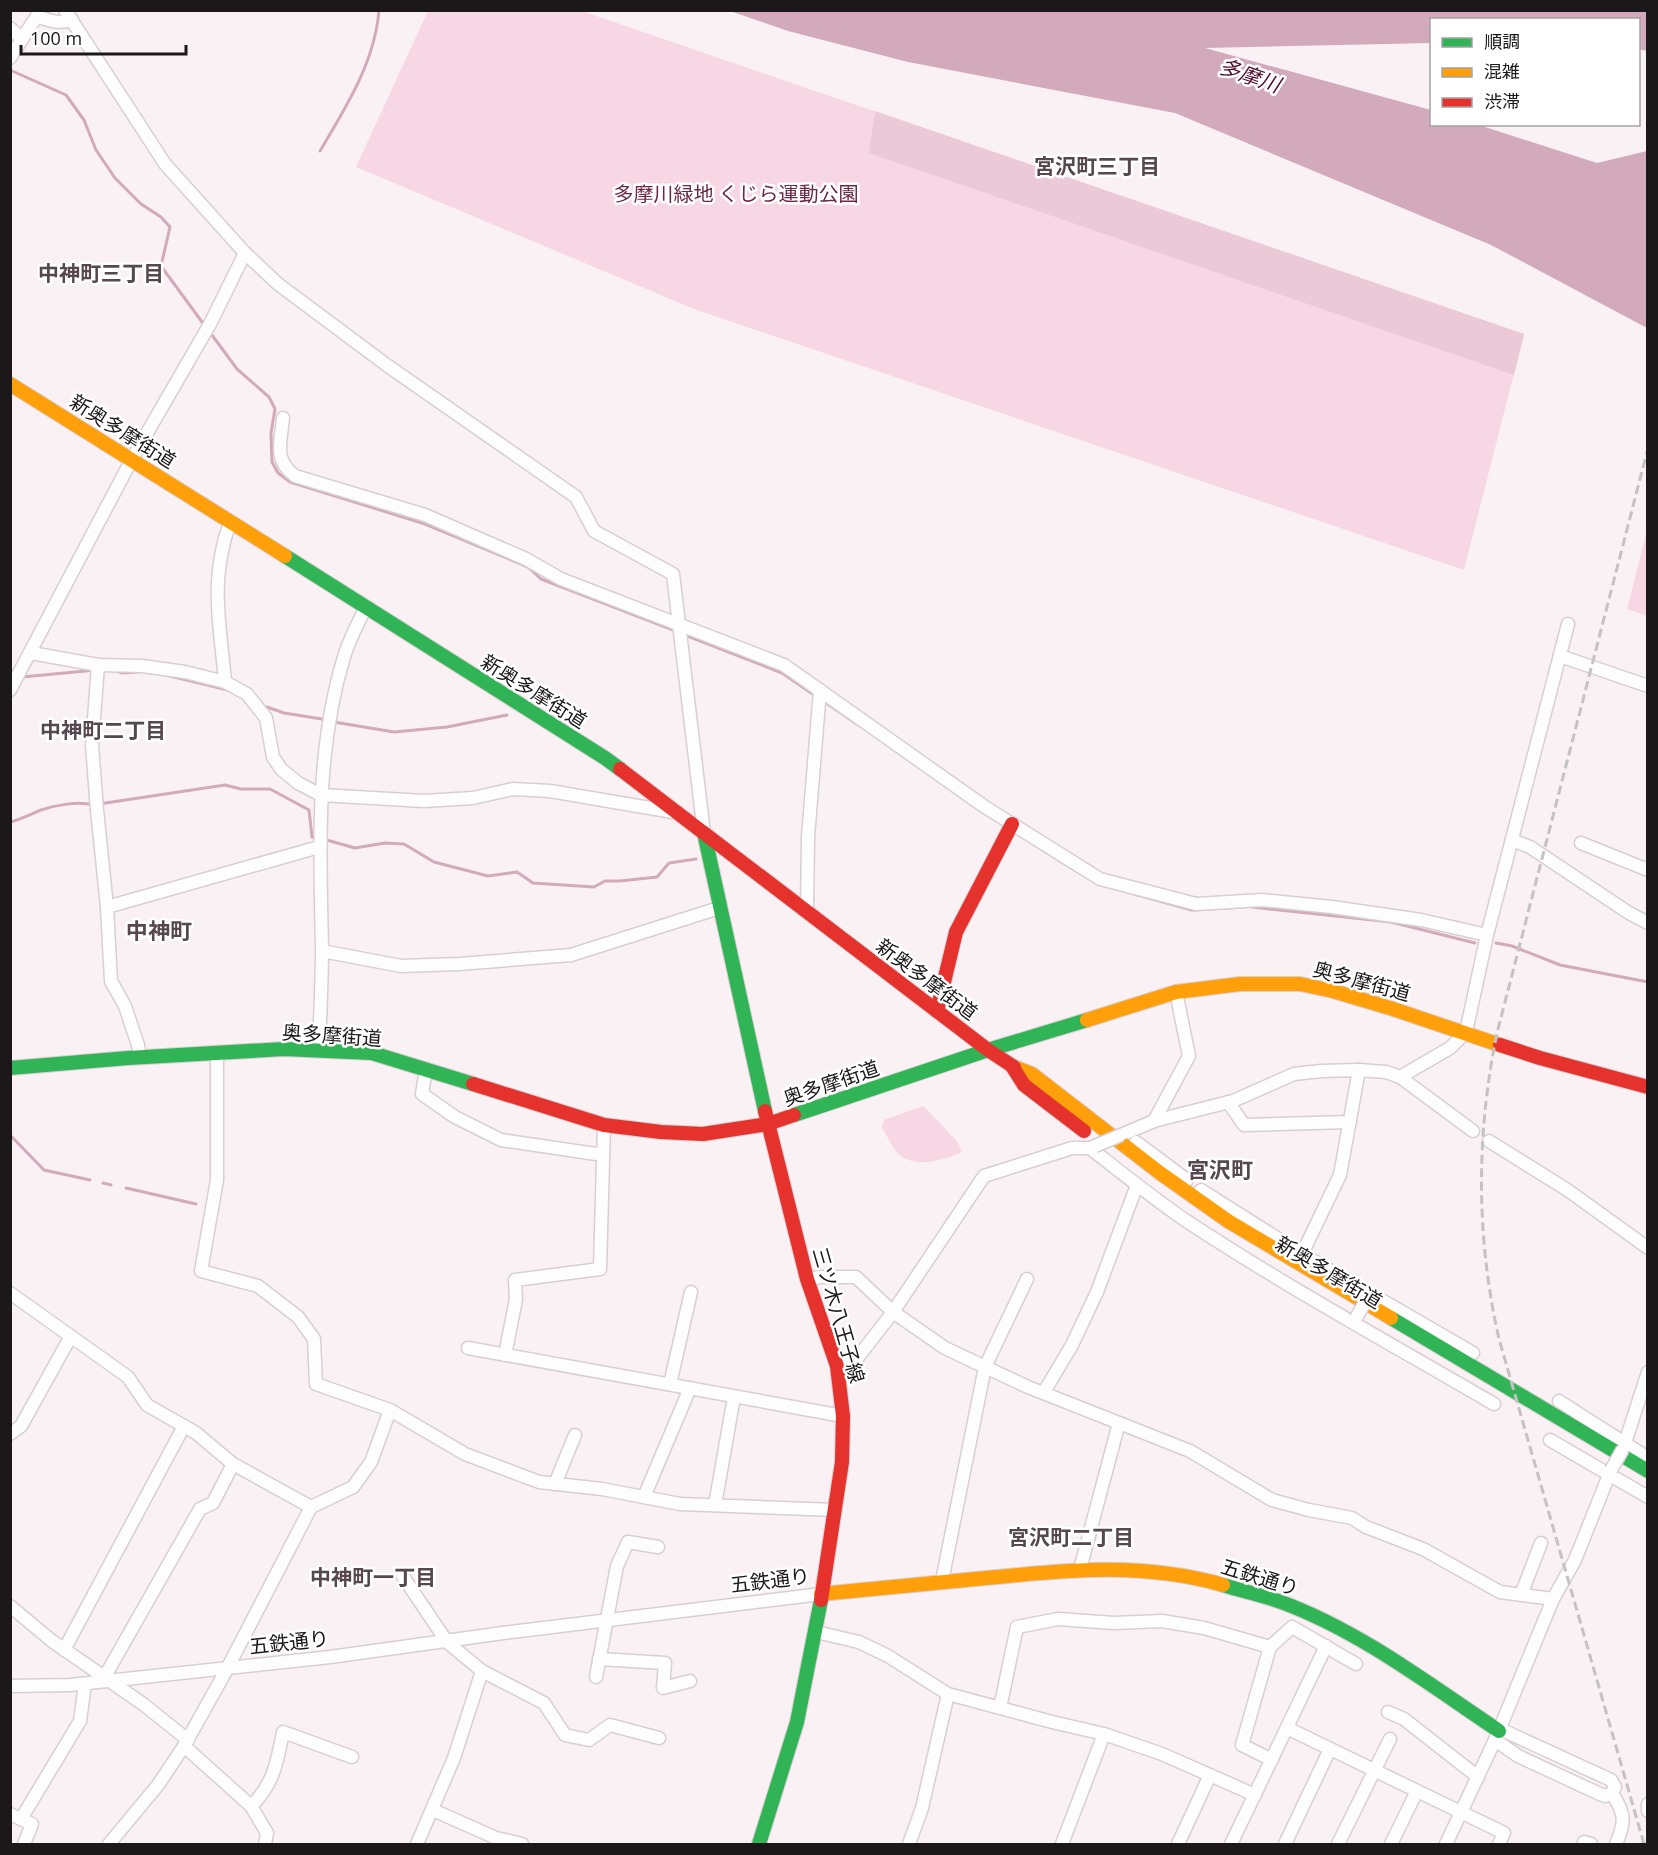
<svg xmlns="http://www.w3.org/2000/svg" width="1658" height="1855" viewBox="0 0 1658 1855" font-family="'Open Sans','Noto Sans JP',sans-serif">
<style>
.green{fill:#f8d7e4}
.forest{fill:#ebc9d7}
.water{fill:#d2aabb}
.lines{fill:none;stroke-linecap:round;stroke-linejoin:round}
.stream{stroke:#d2aabb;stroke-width:3}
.street-casing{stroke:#d7cfd2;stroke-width:15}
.fast-casing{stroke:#d7cfd2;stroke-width:16}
.slow-casing{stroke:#d7cfd2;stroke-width:16}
.jam-casing{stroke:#d7cfd2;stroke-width:16}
.street{stroke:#fefdfd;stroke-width:12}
.fast{stroke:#30b455;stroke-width:14}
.slow{stroke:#ff9f0a;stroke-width:14}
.jam{stroke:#e5322d;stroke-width:14}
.rail{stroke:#c4c2c3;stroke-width:3;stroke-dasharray:9 4.5;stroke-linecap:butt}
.street-bridge-casing{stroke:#d7cfd2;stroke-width:15;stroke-linecap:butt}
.street-bridge{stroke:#fefdfd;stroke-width:12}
.labels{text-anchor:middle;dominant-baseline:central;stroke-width:5;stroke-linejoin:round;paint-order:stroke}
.park-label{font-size:20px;fill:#6a2949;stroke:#fff}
.street-label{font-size:20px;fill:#1c1719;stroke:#fff}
.water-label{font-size:21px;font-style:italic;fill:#4f0f32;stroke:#fff}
.neighbourhood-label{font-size:21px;font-weight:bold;fill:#56484e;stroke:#fff}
.quarter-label{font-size:22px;font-weight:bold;fill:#56484e;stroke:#fff}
</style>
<rect width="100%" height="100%" fill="#faf1f4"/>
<g class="green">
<polygon points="428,11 582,11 1524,334 1464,570 694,309 356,167"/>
<polygon points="1647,530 1647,616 1627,609"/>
<path d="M 923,1106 L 956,1140 L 962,1152 C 945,1160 917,1168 901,1156 C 893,1150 888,1137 882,1128 L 884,1120 Z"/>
</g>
<polygon class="forest" points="875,111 1524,334 1514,375 869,153"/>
<polygon class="water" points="730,11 1647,11 1647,51 1639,49 1638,20 1432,20 1431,43 1205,48 1431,110 1432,124 1479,125 1597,163 1647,151 1647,328 1491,245 1175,113 908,62 788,31"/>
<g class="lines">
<g class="stream">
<polyline points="45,10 50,15"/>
<polyline points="10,70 66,95 84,120 96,150 115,178 141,204 161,217 170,227 161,266 205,326"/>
<path d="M 320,151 C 346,107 375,62 379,10"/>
<polyline points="209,331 237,369 269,397 275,409 271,433 272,462 278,473 290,482 425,524 528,567 541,579 676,631"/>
<polyline points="685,635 782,673 817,697"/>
<polyline points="114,670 122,673 137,672"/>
<polyline points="170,676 228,690"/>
<polyline points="22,677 96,670"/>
<polyline points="822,700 857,724"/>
<polyline points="267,707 284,713 328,720"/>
<polyline points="334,722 394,732 447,727 507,715"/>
<polyline points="99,804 225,785 241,789 270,789 309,810 312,837 316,838"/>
<path d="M 10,822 C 22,819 31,814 41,810 C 56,805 78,801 93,805"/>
<polyline points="323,839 355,848 385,843 404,844 434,862 488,876 517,872 533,883 594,887 605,881 620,881 657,877 669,863 696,859"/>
<polyline points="1041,849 1078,872"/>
<polyline points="1134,894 1192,910 1242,907"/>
<polyline points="1252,907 1391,922 1475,943"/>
<polyline points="1496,943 1512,946 1560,965 1648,982"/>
<polyline points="10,1135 44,1170 90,1180"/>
<polyline points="103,1183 111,1185"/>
<polyline points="126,1188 196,1204"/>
</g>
<g class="street-casing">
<g id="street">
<polyline points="65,10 165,164 245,253 278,284 388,366 576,497 594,531 673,574 704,833"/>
<path d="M 10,28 L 22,39 L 37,16 C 49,21 59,24 72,20"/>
<polyline points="10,58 22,39"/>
<path d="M 283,418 C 281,442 273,460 295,476 L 425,515 L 526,559 L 561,579 L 784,665 L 985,807 L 1100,879 L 1196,904 L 1262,900 L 1332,907 L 1421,920 L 1487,935"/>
<polyline points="31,653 98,665 142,666 185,672 225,682 247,694 266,718 273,757 281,769 298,783 321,795 424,801 473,798 513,789 550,791 673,812"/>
<polyline points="1560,656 1648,686"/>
<polyline points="98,665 92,745 97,810 107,907 111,981 125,1006 138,1045 140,1057"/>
<path d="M 225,682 C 220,622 209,582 230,522"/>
<polyline points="10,690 132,459 210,324 245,253"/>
<polyline points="1512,840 1530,847 1629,913 1648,923"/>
<polyline points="1581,843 1648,870"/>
<polyline points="107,907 319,847"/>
<polyline points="807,911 808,837 820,690"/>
<polyline points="322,951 401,966 459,964 571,955 719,908"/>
<path d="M 319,1049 C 320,1016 322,982 322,948 C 320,851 315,752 344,657 C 349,640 358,623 366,607"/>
<polyline points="217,1052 217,1180 201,1271 258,1286 298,1317 314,1339 316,1384 390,1410 465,1454 539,1482 602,1489 680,1504 835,1510"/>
<polyline points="426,1069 422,1094 455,1117 501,1140 603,1155"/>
<polyline points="1400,1077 1450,1048 1466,1032 1487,935 1568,624"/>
<polyline points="1228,1102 1244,1125 1350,1122"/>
<polyline points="1154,1121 1189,1056 1176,992"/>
<polyline points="1121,1135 1154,1121 1233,1101 1294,1074 1321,1071 1359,1070 1386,1072 1400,1077 1473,1131"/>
<polyline points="1489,1141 1566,1189 1648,1248"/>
<polyline points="1136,1142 1187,1180"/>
<path d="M 1090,1148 C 1122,1173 1154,1199 1188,1222 C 1287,1287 1391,1344 1494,1404"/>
<polyline points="1201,1190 1302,1254 1473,1353"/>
<polyline points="1302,1254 1340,1175 1359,1070"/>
<polyline points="807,1279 820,1277 856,1277 893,1312 945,1348 985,1367 1028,1387 1190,1451 1272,1500 1309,1510 1352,1518 1366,1527 1423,1549 1500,1592 1553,1599"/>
<polyline points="10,1293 128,1377 147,1405 196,1433 233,1464 311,1507"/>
<polyline points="468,1348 843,1416"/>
<polyline points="505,1355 516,1299 515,1280 600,1269 604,1125"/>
<polyline points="837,1366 855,1361 893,1312 984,1176 1072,1148 1090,1148 1095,1146"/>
<polyline points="670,1384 691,1292"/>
<polyline points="1044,1392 1072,1345 1097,1292 1137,1185"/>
<polyline points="1559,1401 1648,1458"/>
<polyline points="10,1434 21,1426 71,1336"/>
<polyline points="1550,1440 1648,1497"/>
<polyline points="1623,1449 1648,1372"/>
<polyline points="555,1484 575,1435"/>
<polyline points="644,1497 690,1388"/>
<polyline points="715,1505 734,1397"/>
<polyline points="1080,1569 1119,1423"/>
<polyline points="402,1575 447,1642 482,1671 544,1703 565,1735 589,1740 610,1725 659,1738"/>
<polyline points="942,1581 985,1367 1027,1279"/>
<polyline points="1521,1595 1541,1543"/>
<polyline points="10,1606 52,1641 143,1704 188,1740"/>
<polyline points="816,1632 859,1642 888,1656 948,1694 1052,1722 1104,1734 1162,1754 1255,1795"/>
<polyline points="1270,1647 1242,1745 1272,1760"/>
<polyline points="64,1650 184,1426"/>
<polyline points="599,1659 665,1663 663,1688 690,1681"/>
<polyline points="596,1677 617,1566 628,1542 658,1547"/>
<polyline points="104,1678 200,1509 213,1503 233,1464"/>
<polyline points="10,1686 70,1685 330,1657 503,1633 821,1594"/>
<polyline points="1000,1708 1017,1627 1058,1619 1114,1623 1162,1621 1204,1628 1270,1647 1292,1627 1356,1664"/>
<polyline points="1388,1712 1404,1719 1478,1777"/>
<polyline points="1287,1728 1504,1833 1499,1844"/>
<polyline points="1495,1740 1518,1756 1602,1795 1605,1796 1612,1793 1615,1787 1611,1780 1500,1729"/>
<polyline points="184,1746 251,1806 267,1833 265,1844"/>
<path d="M 1612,1793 C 1625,1814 1626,1821 1616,1844"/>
<polyline points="1648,1804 1648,1811"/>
<path d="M 251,1806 C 274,1784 277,1762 283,1732 L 352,1757"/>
<polyline points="433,1810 496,1838 522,1844"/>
<polyline points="10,1814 32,1824 24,1844"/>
<polyline points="21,1819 80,1721 85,1684"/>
<polyline points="1584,1842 1591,1844"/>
<polyline points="109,1844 158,1785 184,1746 227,1669 311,1507 353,1487 371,1462 390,1410"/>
<polyline points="417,1844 454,1758 482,1671"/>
<polyline points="909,1844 922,1808 948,1694"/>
<polyline points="1062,1844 1104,1734"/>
<polyline points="1178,1844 1210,1775"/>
<polyline points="1231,1844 1326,1646"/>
<polyline points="1285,1844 1330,1749"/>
<polyline points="1338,1844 1390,1739"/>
<polyline points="1391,1844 1417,1791"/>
<polyline points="1446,1844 1495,1740 1553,1599 1575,1560 1611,1470"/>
</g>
</g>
<g class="fast-casing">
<g id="fast">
<polyline points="285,556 605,758 620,769"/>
<polyline points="704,833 765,1111"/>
<polyline points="10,1068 128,1058 284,1049 372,1053 473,1084"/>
<polyline points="794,1115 988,1050 1087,1020"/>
<polyline points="1391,1318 1648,1471"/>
<path d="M 1223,1585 C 1242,1591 1262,1595 1281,1602 C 1360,1631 1430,1685 1499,1731"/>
<polyline points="759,1844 797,1722 821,1600"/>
</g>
</g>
<g class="slow-casing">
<g id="slow">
<polyline points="10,384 285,556"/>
<polyline points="1087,1020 1176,992 1240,984 1300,984 1333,991 1390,1008 1500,1045"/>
<polyline points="1014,1067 1032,1074 1160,1173 1228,1221 1391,1318"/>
<path d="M 821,1594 C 876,1589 931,1583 986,1578 C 1068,1570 1142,1562 1223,1585"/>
</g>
</g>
<g class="jam-casing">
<g id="jam">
<polyline points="620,769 988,1050 1014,1067"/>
<polyline points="937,1011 956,932 1012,824"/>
<polyline points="1500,1045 1540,1058 1648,1087"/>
<polyline points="1012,1066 1024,1085 1084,1131"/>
<polyline points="473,1084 604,1125 661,1132 703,1134 768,1124 794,1115"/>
<polyline points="765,1111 807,1279 837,1366 843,1416 842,1462 821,1600"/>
</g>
</g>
<use href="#street" class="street"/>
<use href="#fast" class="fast"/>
<use href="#slow" class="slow"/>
<use href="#jam" class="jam"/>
<path class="rail" d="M 1644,1844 L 1499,1339 C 1476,1237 1476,1135 1497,1033 L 1648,448"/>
<g class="street-bridge-casing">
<g id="street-bridge">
<polyline points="1095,1146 1121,1135"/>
<polyline points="1356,1318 1368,1297"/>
<polyline points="1611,1470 1623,1449"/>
</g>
</g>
<use href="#street-bridge" class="street-bridge"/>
</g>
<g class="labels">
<g class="park-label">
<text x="736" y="193">多摩川緑地 くじら運動公園</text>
</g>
<g class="street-label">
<text transform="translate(123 431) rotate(32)">新奥多摩街道</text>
<text transform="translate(534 691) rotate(32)">新奥多摩街道</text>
<text transform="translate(927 979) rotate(37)">新奥多摩街道</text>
<text transform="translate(1362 981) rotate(15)">奥多摩街道</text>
<text transform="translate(332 1035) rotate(4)">奥多摩街道</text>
<text transform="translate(831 1083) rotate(-19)">奥多摩街道</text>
<text transform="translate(1329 1272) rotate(31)">新奥多摩街道</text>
<text transform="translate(839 1315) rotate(74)">三ツ木八王子線</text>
<text transform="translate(1260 1577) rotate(17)">五鉄通り</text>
<text transform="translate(770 1580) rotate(-7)">五鉄通り</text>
<text transform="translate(289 1642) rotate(-6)">五鉄通り</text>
</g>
<g class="water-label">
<text transform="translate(1250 75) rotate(19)">多摩川</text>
</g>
<g class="neighbourhood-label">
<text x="1097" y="166">宮沢町三丁目</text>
<text x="101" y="273">中神町三丁目</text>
<text x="103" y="730">中神町二丁目</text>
<text x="1071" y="1537">宮沢町二丁目</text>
<text x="373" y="1577">中神町一丁目</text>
</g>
<g class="quarter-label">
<text x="159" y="930">中神町</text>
<text x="1220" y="1169">宮沢町</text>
</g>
</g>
<rect width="1658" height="1855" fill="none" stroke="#1c1719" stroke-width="24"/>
<rect x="1430" y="18" width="210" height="108" fill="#ffffff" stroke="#a4a2a3" stroke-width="1.5"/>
<rect x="1442" y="38" width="30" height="9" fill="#30b455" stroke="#a4a2a3" stroke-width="1.5"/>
<text x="1484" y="48" font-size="18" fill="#1c1719">順調</text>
<rect x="1442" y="68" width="30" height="9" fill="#ff9f0a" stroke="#a4a2a3" stroke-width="1.5"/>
<text x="1484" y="78" font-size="18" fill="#1c1719">混雑</text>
<rect x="1442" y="98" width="30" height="9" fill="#e5322d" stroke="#a4a2a3" stroke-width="1.5"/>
<text x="1484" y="108" font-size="18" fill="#1c1719">渋滞</text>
<path d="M21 45v9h165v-9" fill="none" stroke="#1c1719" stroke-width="3"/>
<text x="30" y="45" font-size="18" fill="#1c1719" stroke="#ffffff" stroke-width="4.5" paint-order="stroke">100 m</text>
</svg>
